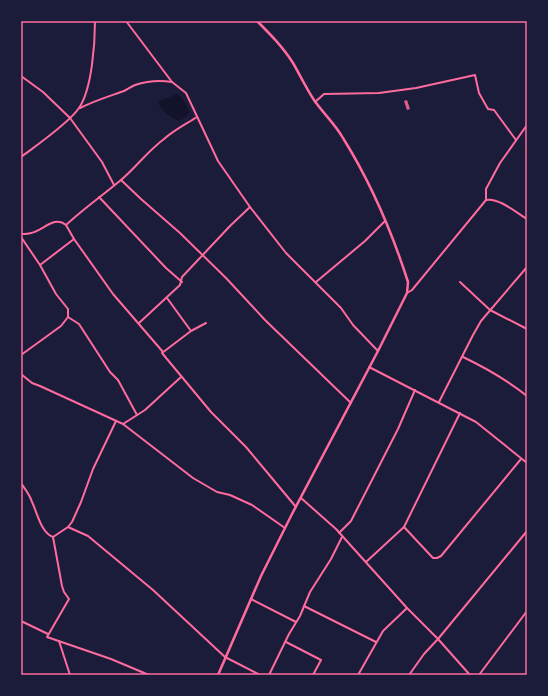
<svg xmlns="http://www.w3.org/2000/svg" width="548" height="696" viewBox="0 0 548 696" font-family="'Varela Round',sans-serif">
<style>
.water{fill:#12122b}
.building{fill:#dd5f8e}
.lines{fill:none;stroke-linecap:round;stroke-linejoin:round}
.minor{stroke:#ff6b9d;stroke-width:2}
.tertiary{stroke:#ff6b9d;stroke-width:2.5}
.neatline{fill:none;stroke:#ff6b9d;stroke-width:1.5}
</style>
<rect width="100%" height="100%" fill="#1b1b3a"/>
<path class="water" d="M 177,94 C 184,98 186,105 190,112 L 184,118 L 179,121 C 171,117 161,111 158,102 Z"/>
<polygon class="building" points="407,100 410,109 407,110 404,101"/>
<g class="lines">
<g class="minor">
<polyline points="126,21 172,82 186,93 218,161 250,207 286,253 341,308 353,325 378,351"/>
<polyline points="21,76 43,92 70,118 102,162 114,185"/>
<polyline points="315,102 324,94 379,93 416,88 475,75 479,93 488,109 494,110 516,140"/>
<path d="M 80,108 C 94,101 107,97 121,92 C 126,91 130,87 135,85 C 147,81 160,80 172,82"/>
<path d="M 21,157 C 37,145 69,123 79,108 C 92,89 95,43 95,21"/>
<polyline points="121,180 141,199 180,233 226,278 265,320 351,403"/>
<polyline points="99,197 166,268 182,282"/>
<polyline points="486,200 486,189 500,163 527,125"/>
<path d="M 21,234 C 24,234 28,234 31,233 C 43,231 54,215 66,225 C 83,209 103,195 121,180 C 136,167 148,151 164,139 C 174,130 186,124 197,117"/>
<polyline points="21,237 40,265 56,294 68,309 68,317 61,326 21,355"/>
<polyline points="74,239 113,294 163,352"/>
<polyline points="40,265 74,239 66,225"/>
<polyline points="316,282 365,241 385,221"/>
<polyline points="460,282 490,310 527,329"/>
<path d="M 407,293 L 412,290 L 486,200 C 498,197 517,213 527,219"/>
<polyline points="167,298 191,331"/>
<polyline points="68,317 79,324 110,372 118,380 137,415"/>
<polyline points="139,323 180,285 182,277 230,226 250,207"/>
<polyline points="206,323 191,331 162,353 211,412 246,447 296,507"/>
<path d="M 463,357 C 486,368 507,380 527,396"/>
<polyline points="369,367 476,422 527,463"/>
<polyline points="21,374 32,383 40,386 123,424 193,478 217,492 230,495 252,505 285,528"/>
<polyline points="439,402 473,335 481,321 527,267"/>
<polyline points="123,424 145,410 181,377"/>
<path d="M 21,483 C 25,489 30,495 32,502 C 37,512 41,533 53,537"/>
<polyline points="301,498 336,529 407,608 438,639 424,654 409,675"/>
<polyline points="68,527 88,536 153,590 225,657 260,675"/>
<polyline points="404,527 433,558 437,558 441,556 521,459"/>
<polyline points="339,533 351,521 398,429 415,390"/>
<polyline points="53,537 62,586 64,592 69,599 47,637 111,659 149,675"/>
<polyline points="53,537 68,527 72,522 81,502 93,469 116,421"/>
<polyline points="366,562 404,527 460,413"/>
<polyline points="251,599 296,622"/>
<polyline points="304,606 376,642"/>
<polyline points="21,621 48,634"/>
<polyline points="59,641 70,675"/>
<polyline points="286,642 321,660 313,675"/>
<polyline points="269,675 289,634 300,616 310,592 331,559 342,537"/>
<polyline points="358,675 383,631 407,608"/>
<polyline points="470,675 438,639 527,531"/>
<polyline points="479,675 527,611"/>
</g>
<path class="tertiary" d="M 218,675 L 261,576 L 292,514 L 378,351 L 407,293 L 408,282 C 392,232 371,183 343,138 C 335,124 323,113 314,100 C 306,88 300,75 293,63 C 283,47 270,34 257,21"/>
</g>
<rect width="548" height="696" fill="none" stroke="#1b1b3a" stroke-width="44"/>
<rect x="22" y="22" width="504" height="652" class="neatline"/>
</svg>
